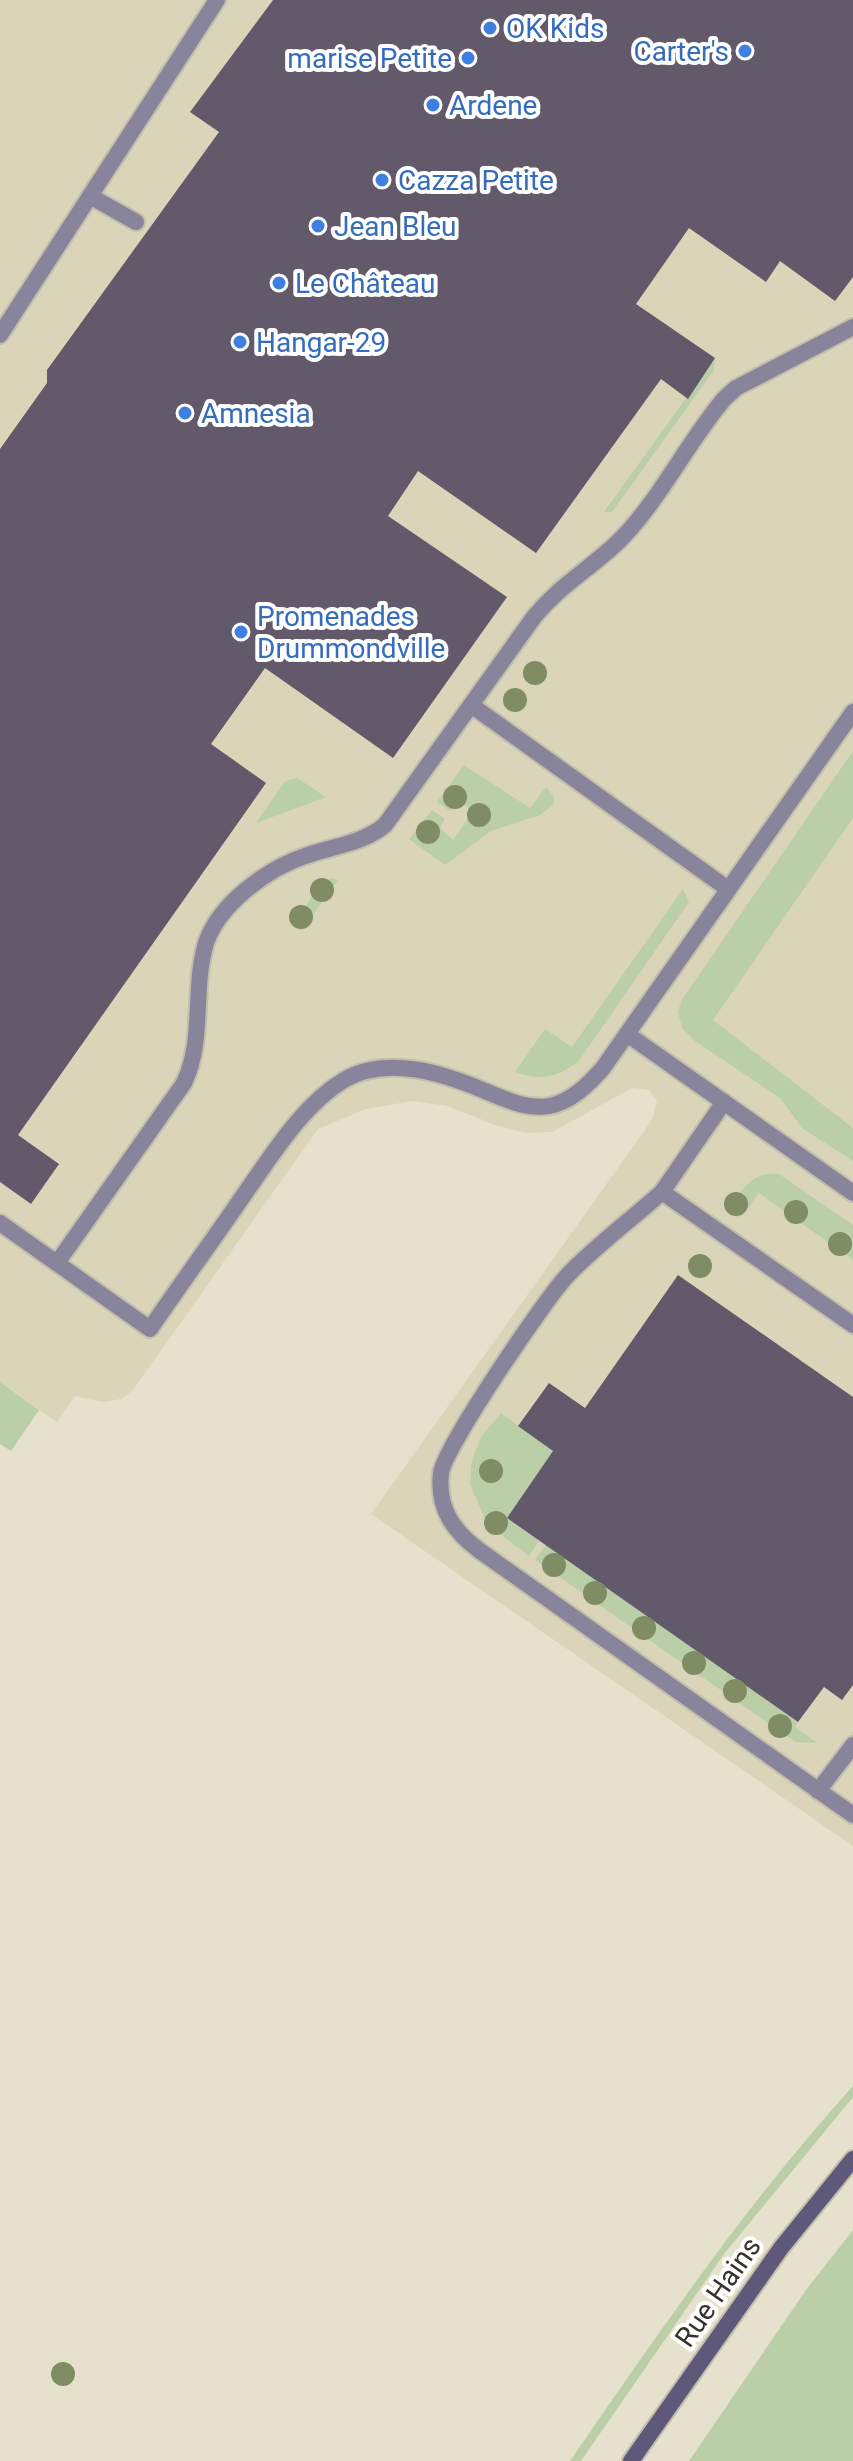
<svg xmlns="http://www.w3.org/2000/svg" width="853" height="2461" viewBox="0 0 853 2461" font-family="Roboto,sans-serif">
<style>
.built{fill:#dad5b9}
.green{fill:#bacea7}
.building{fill:#62596a}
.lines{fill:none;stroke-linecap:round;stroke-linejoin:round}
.lane-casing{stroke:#c2beac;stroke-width:20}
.secondary-casing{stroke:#c2beac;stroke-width:20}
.lane{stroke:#88849c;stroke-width:16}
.secondary{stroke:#5e587a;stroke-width:16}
.tree{fill:#808c64}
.shop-dot{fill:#3f7fe0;stroke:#fff;stroke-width:3}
.labels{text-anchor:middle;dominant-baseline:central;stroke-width:8;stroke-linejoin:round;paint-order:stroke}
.shop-label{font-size:28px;fill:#366cbe;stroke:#fff;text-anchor:start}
.street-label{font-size:28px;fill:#35332b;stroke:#fff}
</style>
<rect width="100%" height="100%" fill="#e5e1cc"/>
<polygon class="built" points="0,0 853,0 853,1846 371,1514 652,1120 657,1101 649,1090 632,1088 552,1132 526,1133 495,1125 448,1106 413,1101 366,1109 318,1129 133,1390 121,1399 103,1402 75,1396 57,1422 0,1382"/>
<g class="green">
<polygon points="715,358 714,370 612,512 604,512"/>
<polygon points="853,751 853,818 713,1020 853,1128 853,1161 802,1128 780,1098 695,1041 682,1028 678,1012 681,1001"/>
<polygon points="464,765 530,808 546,787 554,797 553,805 540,815 491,831 445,865 409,839 432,810 445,819 440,828 453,840 473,811 458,801 450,811 437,802"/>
<polygon points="297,778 326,797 256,823 285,781"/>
<polygon points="331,878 338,880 302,930 295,927 295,922 321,883"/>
<path d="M 683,889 L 689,902 L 578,1062 C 555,1078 541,1081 515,1072 L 545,1029 L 572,1047 Z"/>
<path d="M 779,1174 L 853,1225 L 853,1260 L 759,1193 L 743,1215 L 737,1217 L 732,1213 L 730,1207 C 745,1186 752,1172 779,1174 Z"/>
<polygon points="0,1382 39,1410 11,1451 0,1444"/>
<polygon points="501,1413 553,1451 507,1518 539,1541 529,1556 487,1524 470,1484 472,1460 481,1437"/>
<polygon points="546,1545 798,1722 795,1727 817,1743 795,1742 535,1560"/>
<path d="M 853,2086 L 853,2097 L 724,2254 L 581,2461 L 570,2461 C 659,2332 747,2203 853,2086 Z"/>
<polygon points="853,2230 853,2461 689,2461 806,2290"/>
</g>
<g class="building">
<polygon points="273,0 853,0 853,277 835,301 780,261 766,282 689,228 636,304 715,358 688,399 661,379 536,553 418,471 388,516 507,597 393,758 265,668 211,744 266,783 18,1135 59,1164 31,1204 0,1182 0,449 47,383 47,370 219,132 190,112"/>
<polygon points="678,1275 853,1397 853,1685 842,1700 824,1687 798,1722 507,1518 553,1451 518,1426 549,1383 585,1408"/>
</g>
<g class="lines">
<g class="lane-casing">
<g id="lane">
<polyline points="90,196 136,222"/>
<polyline points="0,335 217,0"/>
<polyline points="471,705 728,889"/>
<polyline points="627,1034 853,1193"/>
<polyline points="724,1102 662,1192 853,1325"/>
<path d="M 662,1192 C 631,1220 595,1246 566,1277 C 544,1301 444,1448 441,1473 C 437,1508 453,1531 480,1551 L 853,1815"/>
<path d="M 0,1223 L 150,1329 C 182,1282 216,1236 248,1189 C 274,1152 304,1104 344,1080 C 387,1055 443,1073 485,1091 C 505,1099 527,1110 549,1106 C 571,1102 589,1084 603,1068 L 853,712"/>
<path d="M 57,1263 L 184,1083 C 205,1039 192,989 206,943 C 219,904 267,869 305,856 C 333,846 362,844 385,825 L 534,617 C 562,583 592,568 621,539 C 661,498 687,443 724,399 L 736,388 L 853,327"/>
<polyline points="818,1791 853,1745"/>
</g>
</g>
<g class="secondary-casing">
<polyline id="secondary" points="631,2461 781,2248 853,2159"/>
</g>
<use href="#lane" class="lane"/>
<use href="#secondary" class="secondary"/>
</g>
<g class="tree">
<circle cx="535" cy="673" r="12"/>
<circle cx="515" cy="700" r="12"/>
<circle cx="455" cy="797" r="12"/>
<circle cx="479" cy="815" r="12"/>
<circle cx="428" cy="832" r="12"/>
<circle cx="322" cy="890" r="12"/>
<circle cx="301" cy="917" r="12"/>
<circle cx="736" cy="1204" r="12"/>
<circle cx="796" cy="1212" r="12"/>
<circle cx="840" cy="1244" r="12"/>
<circle cx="700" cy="1266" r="12"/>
<circle cx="491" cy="1471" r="12"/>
<circle cx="496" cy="1523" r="12"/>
<circle cx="554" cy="1565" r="12"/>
<circle cx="595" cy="1593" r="12"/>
<circle cx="644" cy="1628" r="12"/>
<circle cx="694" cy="1663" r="12"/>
<circle cx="735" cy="1691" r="12"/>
<circle cx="780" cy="1726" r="12"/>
<circle cx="63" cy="2374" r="12"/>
</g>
<g class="shop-dot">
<circle cx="490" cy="28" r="8"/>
<circle cx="745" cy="51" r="8"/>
<circle cx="468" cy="58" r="8"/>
<circle cx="433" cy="105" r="8"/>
<circle cx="382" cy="180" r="8"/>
<circle cx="318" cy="226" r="8"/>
<circle cx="279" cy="283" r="8"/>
<circle cx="240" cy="342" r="8"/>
<circle cx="185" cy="413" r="8"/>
<circle cx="241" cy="632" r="8"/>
</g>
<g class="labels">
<g class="shop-label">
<text x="506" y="28">OK Kids</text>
<text x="729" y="51" text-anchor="end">Carter's</text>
<text x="452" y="58" text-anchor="end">marise Petite</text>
<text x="449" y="105">Ardene</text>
<text x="398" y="180">Cazza Petite</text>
<text x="334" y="226">Jean Bleu</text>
<text x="295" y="283">Le Château</text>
<text x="256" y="342">Hangar-29</text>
<text x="201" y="413">Amnesia</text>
<text x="257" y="616">Promenades<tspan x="257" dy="32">Drummondville</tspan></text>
</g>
<g class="street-label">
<text transform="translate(718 2292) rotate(-55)">Rue Hains</text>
</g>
</g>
</svg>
